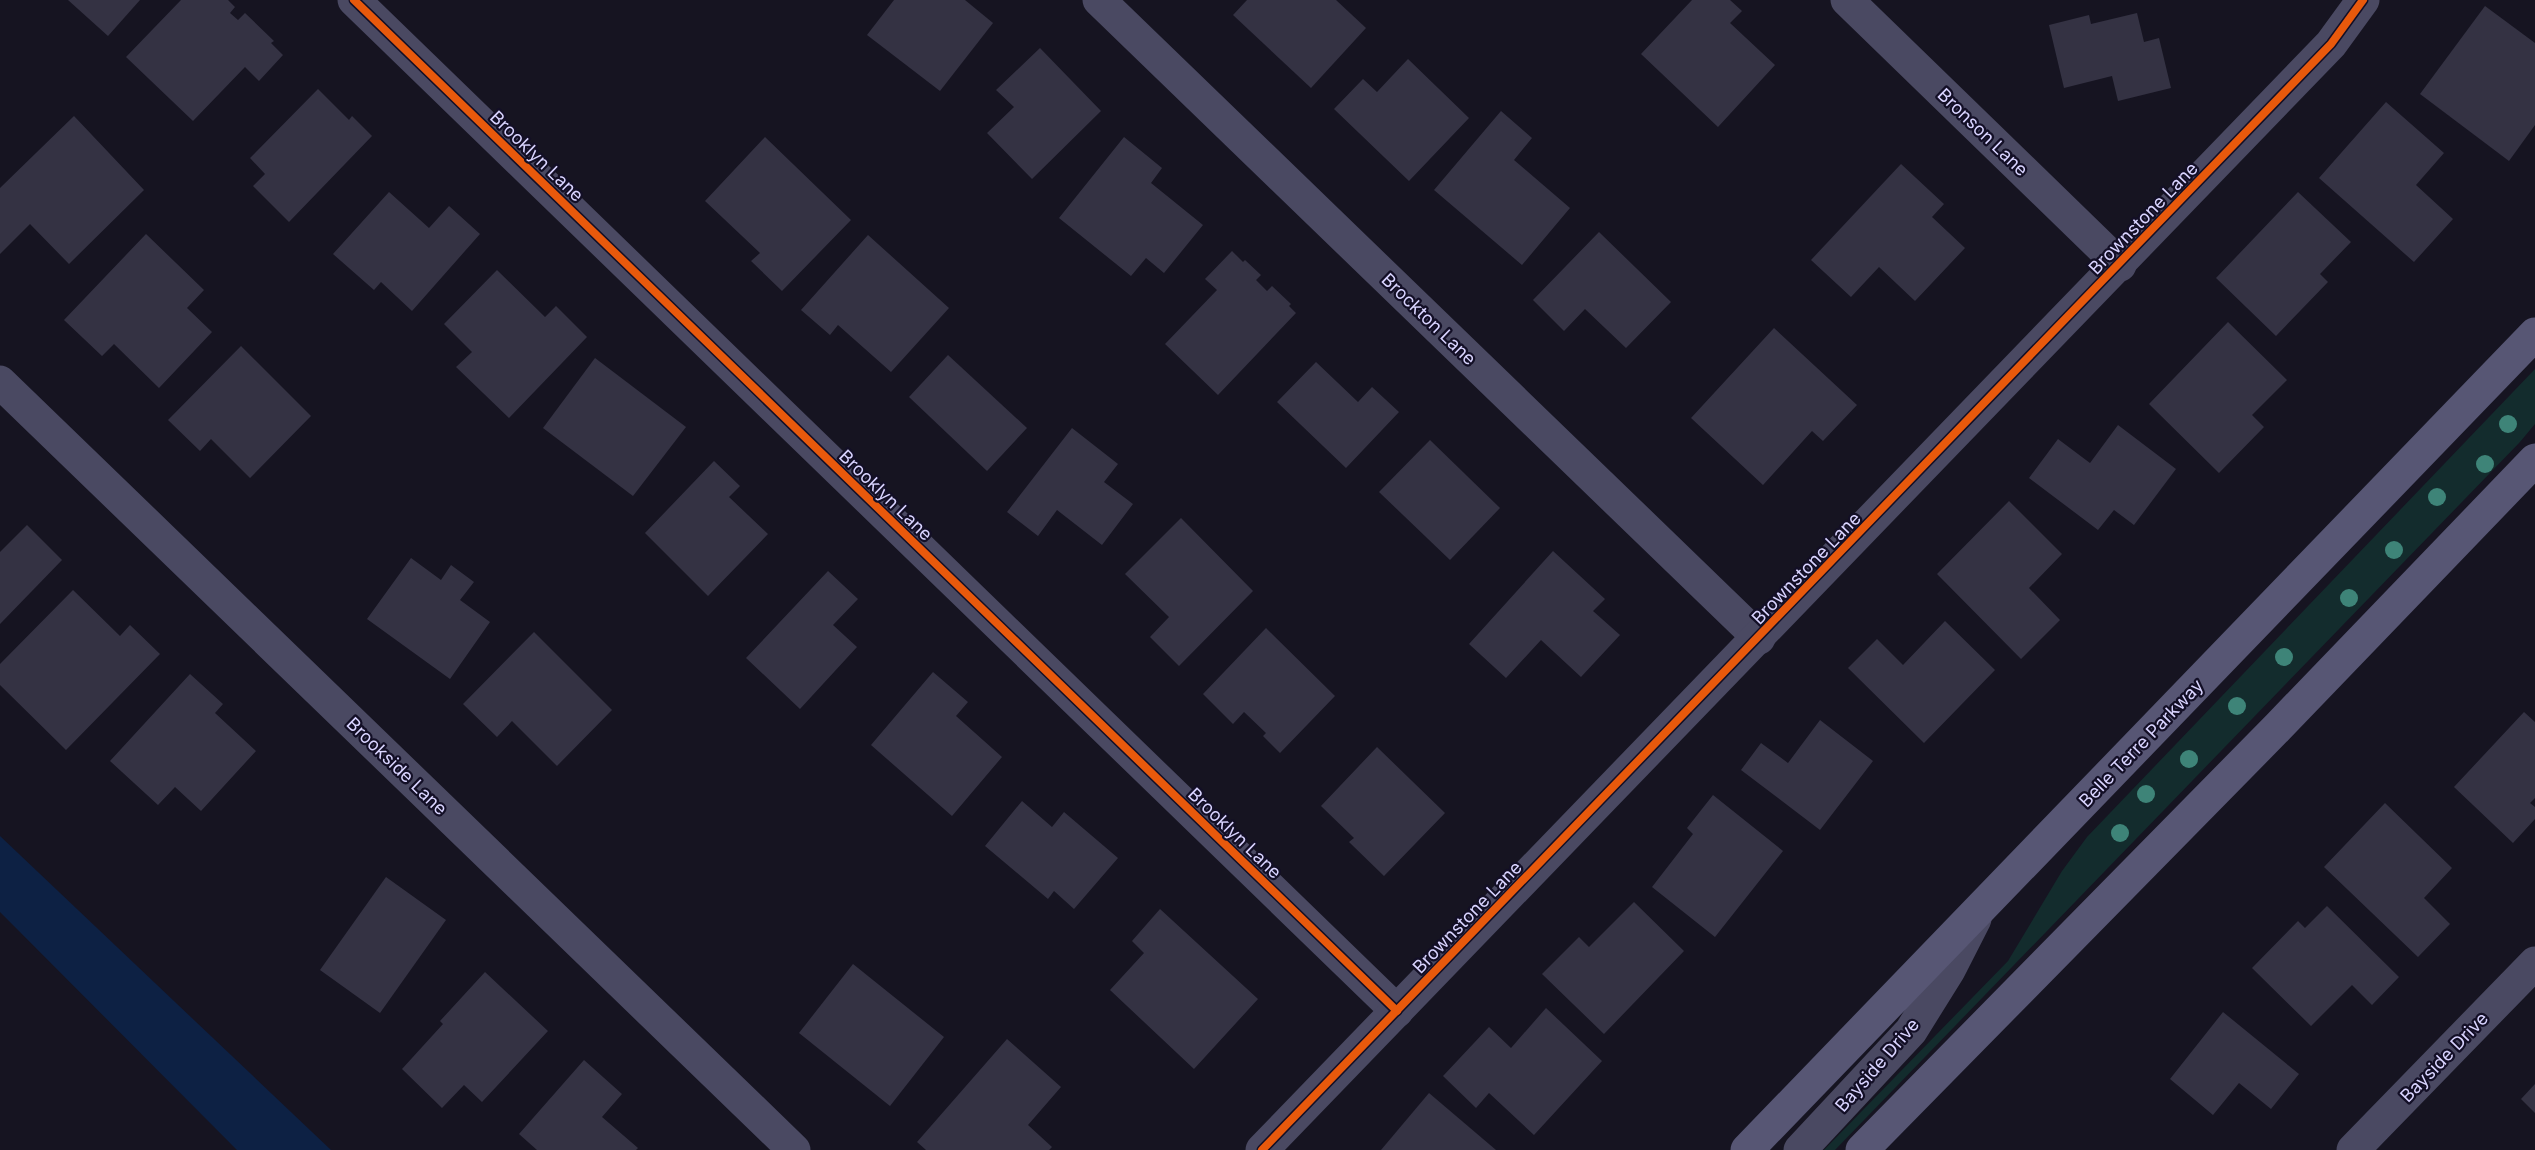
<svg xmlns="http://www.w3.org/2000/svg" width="2535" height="1150" viewBox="0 0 2535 1150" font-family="Inter,sans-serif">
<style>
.green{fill:#132c2d}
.water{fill:#0d2144}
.building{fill:#343243}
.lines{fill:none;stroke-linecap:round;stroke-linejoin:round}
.street{stroke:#4a4962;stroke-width:33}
.secondary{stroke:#575674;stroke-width:33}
.cycleway-casing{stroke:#130f26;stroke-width:11}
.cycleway{stroke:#e8590c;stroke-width:8}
.tree{fill:#3e8478}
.labels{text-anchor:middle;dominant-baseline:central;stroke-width:4.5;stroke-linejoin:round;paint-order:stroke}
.street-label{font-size:18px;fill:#d9d4ff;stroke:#130f26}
</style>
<rect width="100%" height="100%" fill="#161421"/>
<polygon class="green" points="2535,369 2535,424 2520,442 1835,1150 1824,1150 2008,961 2062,871 2087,837"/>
<polygon class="water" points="0,836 331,1150 237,1150 0,912"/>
<g class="building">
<polygon points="68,0 140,0 108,36"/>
<polygon points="181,0 228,0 235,7 230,13 238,20 245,13 274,41 271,43 283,55 259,81 245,67 193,121 126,57"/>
<polygon points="894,0 965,0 993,23 940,91 867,35"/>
<polygon points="1247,0 1336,0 1366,28 1311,88 1233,15"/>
<polygon points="1692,0 1730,0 1742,11 1730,23 1775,65 1718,127 1641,54"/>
<polygon points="2485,6 2535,43 2535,125 2509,161 2420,94"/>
<polygon points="2137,13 2144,42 2159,38 2171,88 2118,101 2112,76 2064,88 2049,25 2089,15 2091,24"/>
<polygon points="1040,48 1101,111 1032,179 987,133 1014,107 996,90"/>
<polygon points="1408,59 1469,118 1409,181 1334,109 1363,79 1377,92"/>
<polygon points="318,89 349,120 352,116 372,136 289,222 253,186 265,174 250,158"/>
<polygon points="2386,102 2444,153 2416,185 2453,219 2414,262 2319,178"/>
<polygon points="1501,111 1532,138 1514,160 1570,208 1522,265 1434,190"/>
<polygon points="74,116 144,190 69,264 30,224 0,254 0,188"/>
<polygon points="765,137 851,220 782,291 751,261 760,253 705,201"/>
<polygon points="1124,137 1162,168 1151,183 1203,225 1164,273 1146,258 1131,276 1059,218"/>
<polygon points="1901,164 1944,204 1932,217 1965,248 1915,301 1879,267 1851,297 1811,260"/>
<polygon points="389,192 429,228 449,206 480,234 412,311 381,282 374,290 333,254"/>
<polygon points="2298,192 2351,242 2320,274 2328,282 2276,336 2216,278"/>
<polygon points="1599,232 1671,302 1626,348 1585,309 1564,331 1533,300"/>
<polygon points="146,234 204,290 187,308 212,332 159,388 114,344 102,356 64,320"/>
<polygon points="868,235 949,308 891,372 838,325 830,335 801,310"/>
<polygon points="1232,251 1243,262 1245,260 1261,275 1256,280 1267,291 1272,286 1291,304 1289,306 1296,313 1218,395 1165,344 1217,290 1205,279"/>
<polygon points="497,270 545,317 556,306 587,337 509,418 456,367 472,352 444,324"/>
<polygon points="2228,322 2287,380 2252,415 2264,427 2219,473 2149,404"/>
<polygon points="1774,328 1857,405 1823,441 1812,431 1763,485 1691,418"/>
<polygon points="241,346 311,416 250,478 211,439 200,451 168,420"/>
<polygon points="948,355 1027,428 987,471 909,397"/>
<polygon points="595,358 686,427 633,496 543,428"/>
<polygon points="1316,362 1358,402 1372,387 1399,412 1346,468 1277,402"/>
<polygon points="2118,425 2176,469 2134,525 2114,510 2098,530 2029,478 2058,439 2090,463"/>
<polygon points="1072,428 1118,464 1104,482 1133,504 1102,545 1057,510 1038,536 1007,512"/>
<polygon points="1430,440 1500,508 1450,560 1379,492"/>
<polygon points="714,461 740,486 729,497 768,534 708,596 645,533"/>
<polygon points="2009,501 2062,554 2029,588 2060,620 2021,659 1937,574"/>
<polygon points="1181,518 1253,591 1179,666 1150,637 1169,617 1125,574"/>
<polygon points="27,525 62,560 0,624 0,552"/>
<polygon points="1553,551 1605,599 1593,611 1620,635 1581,677 1541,640 1506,678 1469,644"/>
<polygon points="411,558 441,580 451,565 474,582 460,600 490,622 450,679 367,619"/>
<polygon points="828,571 858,599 833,625 857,647 800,709 746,658"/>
<polygon points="73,590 120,636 130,625 160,654 66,750 0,685 0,664"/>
<polygon points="1945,621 1995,670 1924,743 1848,668 1877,639 1903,665"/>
<polygon points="1266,628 1335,696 1280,753 1263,736 1266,733 1244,712 1233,724 1203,694"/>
<polygon points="534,632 612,710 557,766 512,721 497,737 463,704"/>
<polygon points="933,672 968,702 956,716 1002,757 952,816 871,745"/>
<polygon points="190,674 223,704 215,713 256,751 201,811 175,787 158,805 110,761"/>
<polygon points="2524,712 2535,722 2535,798 2530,803 2535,807 2535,819 2513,843 2454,787"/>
<polygon points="1820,720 1873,761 1820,830 1741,770 1761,743 1788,763"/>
<polygon points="1377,747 1445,813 1384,876 1349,842 1354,838 1321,806"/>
<polygon points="1713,795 1783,851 1715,937 1652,887 1693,834 1687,828"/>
<polygon points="1022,801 1052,827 1064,812 1118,858 1074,909 1054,891 1048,899 985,846"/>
<polygon points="2385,803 2452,868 2424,898 2450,924 2418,957 2324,867"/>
<polygon points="386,877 446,920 380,1013 320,970"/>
<polygon points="1634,902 1684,951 1604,1034 1542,974 1579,937 1589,947"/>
<polygon points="2327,906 2399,977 2372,1005 2352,985 2311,1026 2252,968 2298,921 2305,928"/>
<polygon points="1160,909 1258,999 1194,1069 1110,990 1144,953 1132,941"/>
<polygon points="853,964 944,1037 890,1106 799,1033"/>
<polygon points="485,972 548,1031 482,1102 464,1085 442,1108 402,1069 443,1024 440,1021"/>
<polygon points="1546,1008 1602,1061 1534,1135 1489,1093 1476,1108 1443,1076 1489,1027 1511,1048"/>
<polygon points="2223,1012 2299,1074 2271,1109 2239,1083 2213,1115 2170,1079"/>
<polygon points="1007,1039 1061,1087 1028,1125 1052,1147 1049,1150 926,1150 917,1142"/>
<polygon points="584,1060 622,1094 602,1117 638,1148 636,1150 537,1150 519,1134"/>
<polygon points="2535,1084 2535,1113 2521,1099"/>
<polygon points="1429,1093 1496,1150 1381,1150"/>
</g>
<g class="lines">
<g class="street">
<polyline points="354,0 1397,1011"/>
<polyline points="1099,0 1759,638"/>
<polyline points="1847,0 2120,265"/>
<polyline points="0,382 794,1150"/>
<polyline points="1262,1150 2331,44 2363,0"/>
<polyline points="1800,1150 1911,1031 1949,970 1975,919"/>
<polyline points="2353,1150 2535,963"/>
</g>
<g class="secondary">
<polyline points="1747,1150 2535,334"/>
<polyline points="1862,1150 2278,727 2535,460"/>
</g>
<g class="cycleway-casing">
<g id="cycleway">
<polyline points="354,0 1397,1011"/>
<polyline points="1262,1150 2331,44 2363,0"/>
</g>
</g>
<use href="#cycleway" class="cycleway"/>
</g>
<g class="tree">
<circle cx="2508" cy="424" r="9"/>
<circle cx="2485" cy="464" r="9"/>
<circle cx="2437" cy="497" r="9"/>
<circle cx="2394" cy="550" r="9"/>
<circle cx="2349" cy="598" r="9"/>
<circle cx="2284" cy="657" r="9"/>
<circle cx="2237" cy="706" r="9"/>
<circle cx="2189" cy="759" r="9"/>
<circle cx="2146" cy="794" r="9"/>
<circle cx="2120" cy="833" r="9"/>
</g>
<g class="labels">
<g class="street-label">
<text transform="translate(1983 132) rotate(44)">Bronson Lane</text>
<text transform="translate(537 156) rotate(44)">Brooklyn Lane</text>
<text transform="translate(2143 218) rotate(-46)">Brownstone Lane</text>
<text transform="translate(1429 319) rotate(44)">Brockton Lane</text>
<text transform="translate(886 495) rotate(44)">Brooklyn Lane</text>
<text transform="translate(1806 568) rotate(-46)">Brownstone Lane</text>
<text transform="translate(2141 743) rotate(-46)">Belle Terre Parkway</text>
<text transform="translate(397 766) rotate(44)">Brookside Lane</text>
<text transform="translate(1235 833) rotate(44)">Brooklyn Lane</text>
<text transform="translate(1467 917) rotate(-46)">Brownstone Lane</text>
<text transform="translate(2444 1057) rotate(-46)">Bayside Drive</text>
<text transform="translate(1877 1065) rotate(-49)">Bayside Drive</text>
</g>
</g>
</svg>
